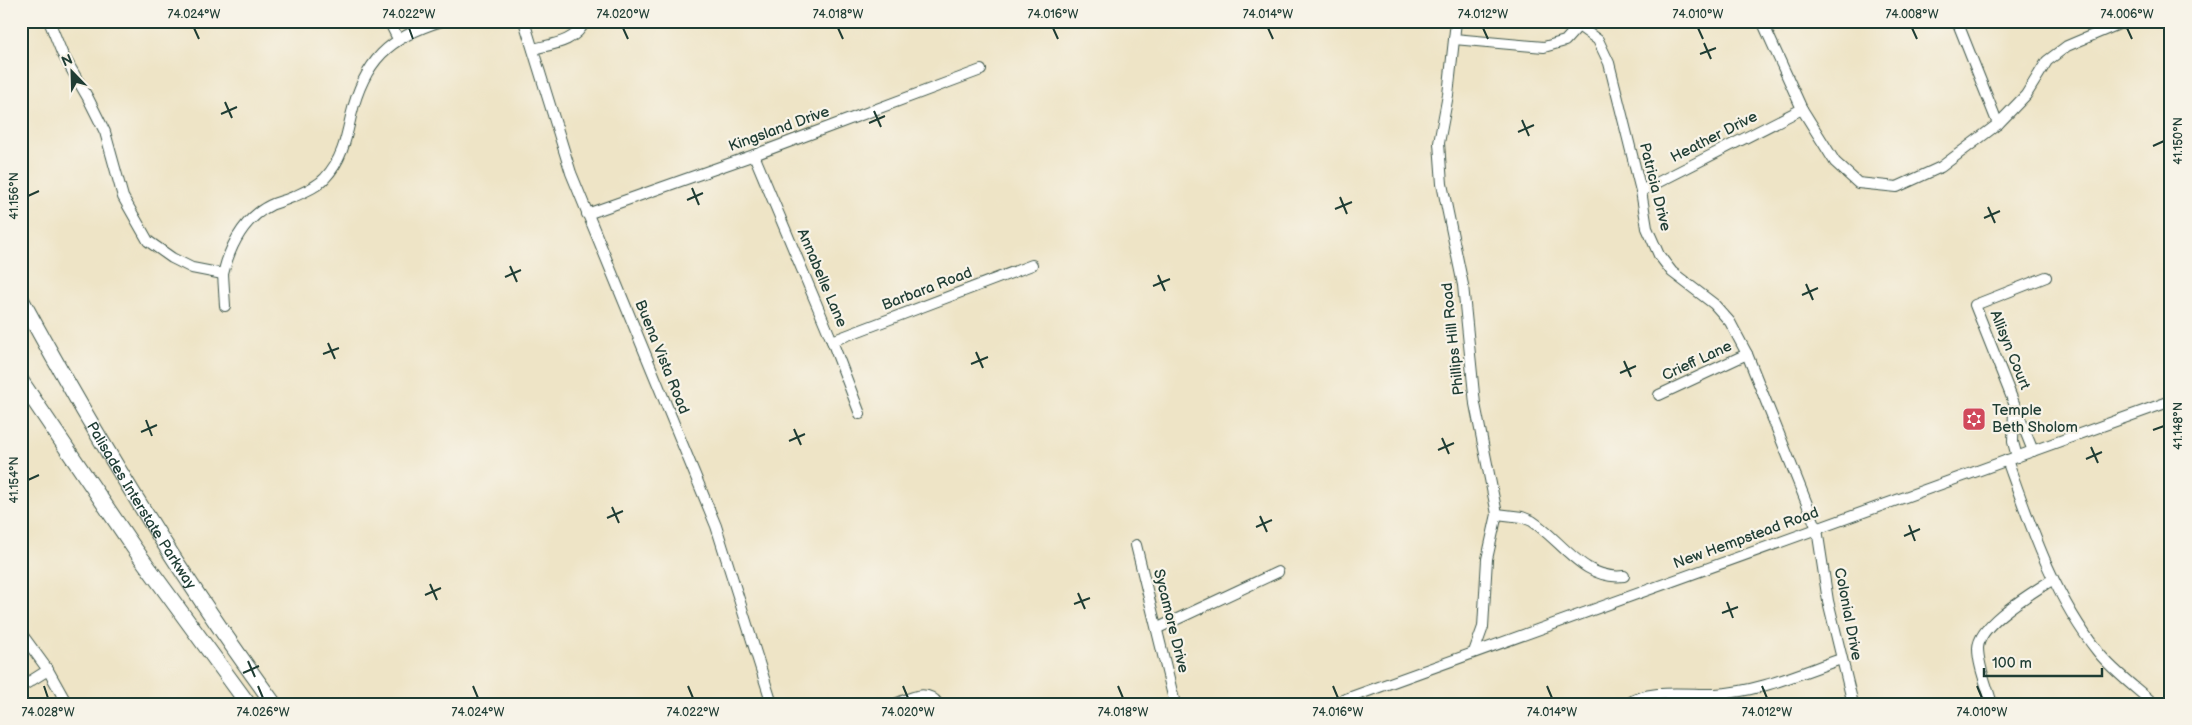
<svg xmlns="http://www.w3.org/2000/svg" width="2192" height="725" viewBox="0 0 2192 725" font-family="'Balsamiq Sans',sans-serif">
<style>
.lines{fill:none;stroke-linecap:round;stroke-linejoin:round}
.minor-casing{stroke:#3e564a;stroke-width:12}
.highway-casing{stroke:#3e564a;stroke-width:17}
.minor{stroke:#fff;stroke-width:10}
.highway{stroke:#fff;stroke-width:15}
.ticks{fill:none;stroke:#1f3d34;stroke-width:2}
.labels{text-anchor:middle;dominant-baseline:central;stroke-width:4.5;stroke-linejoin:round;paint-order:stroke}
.street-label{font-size:15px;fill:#1f3d34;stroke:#f7f3e8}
.poi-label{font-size:15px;fill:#1f3d34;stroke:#f7f3e8;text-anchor:start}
.neatline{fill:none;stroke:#1f3d34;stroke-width:2}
.ticks-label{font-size:12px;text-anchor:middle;fill:#1f3d34}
</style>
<rect width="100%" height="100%" fill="#f7f3e8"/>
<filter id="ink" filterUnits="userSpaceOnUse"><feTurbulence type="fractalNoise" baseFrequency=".02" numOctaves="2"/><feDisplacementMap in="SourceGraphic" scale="10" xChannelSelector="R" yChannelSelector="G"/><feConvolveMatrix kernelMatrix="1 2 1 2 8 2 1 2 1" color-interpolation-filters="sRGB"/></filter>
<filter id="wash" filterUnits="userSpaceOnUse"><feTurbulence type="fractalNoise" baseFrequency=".0096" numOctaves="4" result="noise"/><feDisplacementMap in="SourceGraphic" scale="20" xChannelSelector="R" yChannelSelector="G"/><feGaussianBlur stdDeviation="1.12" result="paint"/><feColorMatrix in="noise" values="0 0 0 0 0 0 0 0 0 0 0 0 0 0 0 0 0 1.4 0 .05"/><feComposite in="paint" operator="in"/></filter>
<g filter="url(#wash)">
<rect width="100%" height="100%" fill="#eee4c6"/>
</g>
<g filter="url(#ink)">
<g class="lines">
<g class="minor-casing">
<g id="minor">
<path d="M 49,21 L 62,53 L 88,98 L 105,132 L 123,197 L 148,241 L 172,258 L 192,268 L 223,274 C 230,246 244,218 271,205 C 278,202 286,200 293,197 C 304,192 317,187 325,178 C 342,160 346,139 351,116 C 364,61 389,37 442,21"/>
<polyline points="389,21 398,39"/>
<polyline points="524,21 571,173 716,526 772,704"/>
<polyline points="1456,21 1448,95 1439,143 1442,184 1463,285 1475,404 1497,514 1487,559 1483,627 1474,652"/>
<polyline points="1762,21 1802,109 1835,162 1858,183 1897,187 1941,167 1998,124 2026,95 2047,61 2067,46 2126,21"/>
<polyline points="1957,21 1998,124"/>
<polyline points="1580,27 1598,40 1609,63 1641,191 1647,228 1659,255 1672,272 1714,304 1730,322 1747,354 1817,529 1828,601 1853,704"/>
<polyline points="1454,39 1544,47 1565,41 1583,21"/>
<path d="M 533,49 C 553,44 576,42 585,21"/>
<polyline points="754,155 832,341 860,414"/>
<polyline points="1641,191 1802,109"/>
<polyline points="587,214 754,155 981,70"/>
<polyline points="223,274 225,306"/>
<polyline points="832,341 1032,265"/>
<polyline points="1659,395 1747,354"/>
<polyline points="2014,409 2013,442 2017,457"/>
<polyline points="2033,451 1975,305 2046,277"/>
<path d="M 2007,460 C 2031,527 2053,595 2098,652 C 2113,671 2135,687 2154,704"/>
<path d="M 1497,514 L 1522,517 L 1532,521 C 1562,541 1584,581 1624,576"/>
<polyline points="1136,545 1175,704"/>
<polyline points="1158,628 1278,572"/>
<polyline points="21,633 48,670 67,704"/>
<polyline points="21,687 48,670"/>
<polyline points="1715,694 1719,704"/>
<path d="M 895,704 C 910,698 927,688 938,704"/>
<polyline points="1332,704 2171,401"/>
<path d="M 1628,704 C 1647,688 1691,695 1715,694 C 1759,692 1800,673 1841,659"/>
<path d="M 1992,704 C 1987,686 1978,666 1978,648 C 1979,623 2034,592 2053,579"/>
</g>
</g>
<g class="highway-casing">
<g id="highway">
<path id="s1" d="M 21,299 C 97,439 179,575 274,704"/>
<polyline points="21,381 134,548 248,704"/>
</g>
</g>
<use href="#minor" class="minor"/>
<use href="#highway" class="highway"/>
</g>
</g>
<path class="ticks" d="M 194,28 L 199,39M 409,28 L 413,39M 623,28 L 628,39M 838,28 L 843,39M 1053,28 L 1058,39M 1268,28 L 1273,39M 1483,28 L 1488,39M 1698,28 L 1703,39M 1912,28 L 1917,39M 2127,28 L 2132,39M 1704,43 L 1711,59M 1700,54 L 1716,48M 225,102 L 232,118M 874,111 L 881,127M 221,114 L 237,107M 1522,120 L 1529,136M 869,123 L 885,116M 1518,132 L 1534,125M 2153,146 L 2164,141M 692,188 L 699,205M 28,196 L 39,191M 1340,197 L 1347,214M 687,200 L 703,193M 1988,207 L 1995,223M 1335,209 L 1352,202M 1984,218 L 2000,211M 510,266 L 517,282M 1158,275 L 1165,291M 505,277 L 521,270M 1806,284 L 1813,300M 1153,286 L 1170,279M 1802,295 L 1818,288M 328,343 L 335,359M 976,352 L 983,368M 323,354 L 339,348M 1624,361 L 1631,377M 971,364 L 988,357M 1620,373 L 1636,366M 146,420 L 152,436M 794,429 L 801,445M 2153,430 L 2164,426M 141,432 L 157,425M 1442,438 L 1449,454M 789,441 L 805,434M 2091,447 L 2098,463M 1438,450 L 1454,443M 2086,459 L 2102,452M 28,480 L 39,475M 612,507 L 619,523M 1260,516 L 1267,532M 607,518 L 623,511M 1909,525 L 1915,541M 1256,527 L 1272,520M 1904,536 L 1920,529M 430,584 L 437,600M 1078,593 L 1085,609M 425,595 L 441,588M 1727,602 L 1733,618M 1074,604 L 1090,598M 1722,613 L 1738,607M 248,661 L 255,677M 243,673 L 259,666M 44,686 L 48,698M 258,686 L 263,698M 473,686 L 478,698M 688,686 L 693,698M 903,686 L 908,698M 1118,686 L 1123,698M 1333,686 L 1338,698M 1547,686 L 1552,698M 1762,686 L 1767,698M 1977,686 L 1982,698"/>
<defs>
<g id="synagogue-square" transform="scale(1.25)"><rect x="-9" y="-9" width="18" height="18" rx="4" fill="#d1495b" stroke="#f7f3e8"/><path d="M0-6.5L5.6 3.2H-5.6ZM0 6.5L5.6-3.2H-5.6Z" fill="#fff"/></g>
</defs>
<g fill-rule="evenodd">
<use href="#synagogue-square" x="1974" y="419"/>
</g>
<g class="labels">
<g class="street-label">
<text transform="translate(779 129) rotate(-20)">Kingsland Drive</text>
<text transform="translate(1714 137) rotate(-27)">Heather Drive</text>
<text transform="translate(1655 187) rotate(76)">Patricia Drive</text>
<text transform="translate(822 278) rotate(67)">Annabelle Lane</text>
<text transform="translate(927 289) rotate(-21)">Barbara Road</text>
<text transform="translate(1453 339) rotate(-96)">Phillips Hill Road</text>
<text transform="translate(2010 350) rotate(68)">Allisyn Court</text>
<text transform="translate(662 357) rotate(68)">Buena Vista Road</text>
<text transform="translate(1697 361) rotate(-25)">Crieff Lane</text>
<text stroke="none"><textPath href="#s1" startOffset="239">Palisades Interstate Parkway</textPath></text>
<text transform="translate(1746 538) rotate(-20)">New Hempstead Road</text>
<text transform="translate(1848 614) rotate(79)">Colonial Drive</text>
<text transform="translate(1171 621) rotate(76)">Sycamore Drive</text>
</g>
<g class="poi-label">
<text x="1992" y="410">Temple<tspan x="1992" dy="17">Beth Sholom</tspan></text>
</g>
</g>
<rect width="2192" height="725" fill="none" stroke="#f7f3e8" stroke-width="55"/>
<g transform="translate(72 72) rotate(337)" stroke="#f7f3e8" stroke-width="4" paint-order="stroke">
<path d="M0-4L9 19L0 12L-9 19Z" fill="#1f3d34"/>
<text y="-8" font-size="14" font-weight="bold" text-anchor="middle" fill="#1f3d34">N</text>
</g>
<path d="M1984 668v8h118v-8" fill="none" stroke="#1f3d34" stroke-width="2.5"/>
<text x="1992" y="668" font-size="15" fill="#1f3d34" stroke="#f7f3e8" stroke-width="4" paint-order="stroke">100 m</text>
<rect x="28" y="28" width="2136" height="670" class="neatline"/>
<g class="ticks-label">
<text x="194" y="18">74.024°W</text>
<text x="409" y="18">74.022°W</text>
<text x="623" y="18">74.020°W</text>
<text x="838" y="18">74.018°W</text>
<text x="1053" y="18">74.016°W</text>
<text x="1268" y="18">74.014°W</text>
<text x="1483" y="18">74.012°W</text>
<text x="1698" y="18">74.010°W</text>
<text x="1912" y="18">74.008°W</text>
<text x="2127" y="18">74.006°W</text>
<text transform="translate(2178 141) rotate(-90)" y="4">41.150°N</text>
<text transform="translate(14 196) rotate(-90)" y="4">41.156°N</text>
<text transform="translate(2178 426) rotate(-90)" y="4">41.148°N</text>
<text transform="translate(14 480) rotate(-90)" y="4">41.154°N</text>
<text x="48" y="716">74.028°W</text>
<text x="263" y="716">74.026°W</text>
<text x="478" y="716">74.024°W</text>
<text x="693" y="716">74.022°W</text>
<text x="908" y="716">74.020°W</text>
<text x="1123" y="716">74.018°W</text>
<text x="1338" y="716">74.016°W</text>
<text x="1552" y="716">74.014°W</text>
<text x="1767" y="716">74.012°W</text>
<text x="1982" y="716">74.010°W</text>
</g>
</svg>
